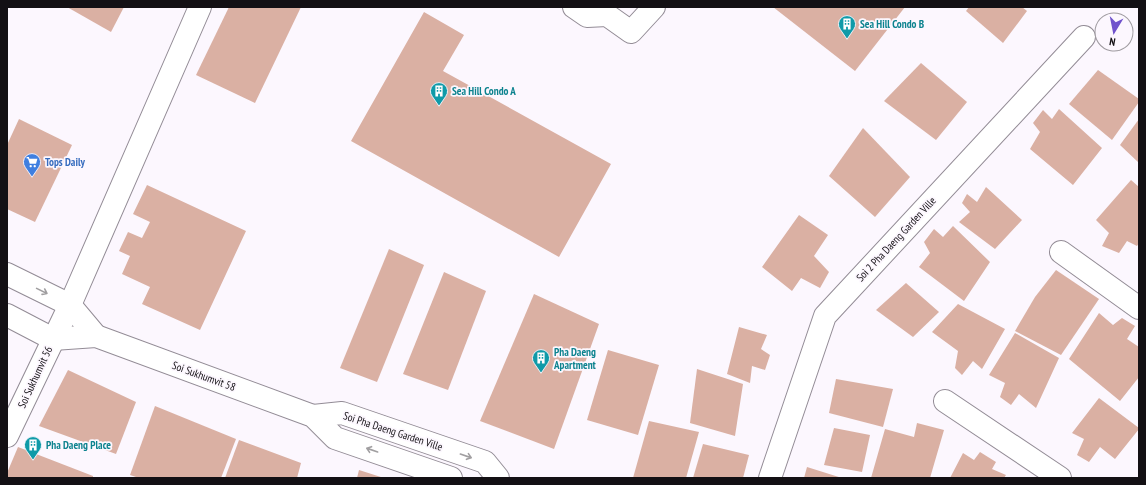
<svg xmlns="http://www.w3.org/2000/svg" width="1146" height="485" viewBox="0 0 1146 485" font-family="'PT Sans Narrow',sans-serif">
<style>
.building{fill:#dab0a3}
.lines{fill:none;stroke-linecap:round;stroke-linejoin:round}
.minor-casing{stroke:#938c96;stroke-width:24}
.minor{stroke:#fff;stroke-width:22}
.oneway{stroke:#a19fa1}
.labels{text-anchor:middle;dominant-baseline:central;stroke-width:3.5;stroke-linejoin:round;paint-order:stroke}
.culture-label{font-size:11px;font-weight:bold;fill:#0d838f;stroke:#fcf7fe;text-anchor:start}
.shop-label{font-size:11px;font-weight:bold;fill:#366cbe;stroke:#fcf7fe;text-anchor:start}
.street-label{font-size:11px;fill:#131014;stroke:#fcf7fe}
</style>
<rect width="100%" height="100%" fill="#fcf7fe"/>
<g class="building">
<polygon points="67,7 124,7 111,32"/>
<polygon points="229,7 301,7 255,103 196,75"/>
<polygon points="773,7 905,7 855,71"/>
<polygon points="969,7 1022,7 1027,11 1003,43 966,11"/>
<polygon points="424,12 464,35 443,71 611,164 559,257 351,141"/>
<polygon points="921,63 967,102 936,140 884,101"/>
<polygon points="1098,70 1139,99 1139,102 1112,140 1069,104"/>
<polygon points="1059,109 1102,148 1073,185 1030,149 1040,132 1033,123 1043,110 1052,119"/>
<polygon points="19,119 72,145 35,222 7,209 7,145"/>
<polygon points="1139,119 1139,163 1120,145"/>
<polygon points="863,128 910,177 875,217 829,176"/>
<polygon points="1131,180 1139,187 1139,243 1137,246 1127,241 1119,253 1102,246 1109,233 1096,220"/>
<polygon points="147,185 246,231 200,330 142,304 150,287 122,274 130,256 119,251 128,232 142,238 150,222 133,214"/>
<polygon points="986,187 1022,220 995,249 959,222 970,212 962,203 967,194 977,202"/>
<polygon points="799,215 828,235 814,256 829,272 820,288 801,278 792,291 762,267"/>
<polygon points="953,226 990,262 964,301 919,267 930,253 924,242 934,229 943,237"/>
<polygon points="389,249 424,265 377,382 340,368"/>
<polygon points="1056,270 1099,299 1061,355 1015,331 1035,297"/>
<polygon points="444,272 486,291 448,390 403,374"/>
<polygon points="906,283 939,312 913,337 876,310"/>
<polygon points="534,294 599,324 554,449 480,421"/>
<polygon points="958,304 1005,329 982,369 973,361 962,375 955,368 958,351 932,332"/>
<polygon points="1099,313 1113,325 1122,318 1135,326 1127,339 1139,347 1139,377 1120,401 1069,359"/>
<polygon points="739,327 767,335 761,349 770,355 765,370 752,366 750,383 727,374"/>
<polygon points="1015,333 1059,358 1036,408 1019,394 1011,405 1000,397 1005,383 989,375"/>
<polygon points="608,350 659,365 638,435 587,420"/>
<polygon points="697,369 743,384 735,436 690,423"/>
<polygon points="68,370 136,402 116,454 39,426"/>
<polygon points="836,379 893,389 883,427 829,413"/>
<polygon points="1099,398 1139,428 1139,429 1115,459 1100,447 1089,462 1077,455 1084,439 1072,433"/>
<polygon points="155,406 236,439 221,478 139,478 130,475"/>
<polygon points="649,421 699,432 686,478 633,478"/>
<polygon points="917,423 944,430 930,478 871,478 885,429 914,437"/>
<polygon points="834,428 870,435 862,472 824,465"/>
<polygon points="239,440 301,463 297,478 225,478"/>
<polygon points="703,444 749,455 743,478 693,478"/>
<polygon points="18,447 93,476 93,478 7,478 7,473"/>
<polygon points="980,452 996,462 992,469 1006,475 1004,478 950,478 963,453 974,460"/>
<polygon points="807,467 842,478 804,478"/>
<polygon points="359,470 384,478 357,478"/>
</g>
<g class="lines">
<g class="minor-casing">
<g id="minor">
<polyline points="574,7 587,16 607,15 631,32 654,7"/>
<polyline points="1061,252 1139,308"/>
<polyline points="7,274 70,305 96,336"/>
<polyline points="7,315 53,339 96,336 313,416 335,438 451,478"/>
<polyline points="945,401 1060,478"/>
<polyline points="313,416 342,413 485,462 498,478"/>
<polyline points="7,436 70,305 200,7"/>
<polyline points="770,478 825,316 1084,37"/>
</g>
</g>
<use href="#minor" class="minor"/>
</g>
<defs><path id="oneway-shaft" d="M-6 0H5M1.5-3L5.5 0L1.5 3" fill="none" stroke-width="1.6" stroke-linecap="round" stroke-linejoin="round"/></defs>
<g class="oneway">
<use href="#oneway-shaft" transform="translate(42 291) rotate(26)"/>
<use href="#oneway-shaft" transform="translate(372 450) rotate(-161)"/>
<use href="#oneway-shaft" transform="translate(466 456) rotate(19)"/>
</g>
<defs>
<g id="building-pin" transform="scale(0.9)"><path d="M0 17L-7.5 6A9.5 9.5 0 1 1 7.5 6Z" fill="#0f9aa8" stroke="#fcf7fe"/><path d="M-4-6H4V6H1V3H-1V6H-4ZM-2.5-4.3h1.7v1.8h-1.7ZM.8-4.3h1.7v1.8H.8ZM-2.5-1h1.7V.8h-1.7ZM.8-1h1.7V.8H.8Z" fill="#fff"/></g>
<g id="supermarket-pin" transform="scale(0.9)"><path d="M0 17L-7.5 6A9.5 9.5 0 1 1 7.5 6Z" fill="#3f7fe0" stroke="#fcf7fe"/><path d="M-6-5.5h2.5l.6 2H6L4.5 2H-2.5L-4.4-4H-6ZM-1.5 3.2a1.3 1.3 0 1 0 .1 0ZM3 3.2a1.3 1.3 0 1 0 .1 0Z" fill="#fff"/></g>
</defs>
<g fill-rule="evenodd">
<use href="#building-pin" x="847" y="24"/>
<use href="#building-pin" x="439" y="91"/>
<use href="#supermarket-pin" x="32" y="162"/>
<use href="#building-pin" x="541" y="358"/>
<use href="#building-pin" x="33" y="445"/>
</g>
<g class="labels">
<g class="culture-label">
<text x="860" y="24">Sea Hill Condo B</text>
<text x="452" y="91">Sea Hill Condo A</text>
<text x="554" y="352">Pha Daeng<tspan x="554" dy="13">Apartment</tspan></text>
<text x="46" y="445">Pha Daeng Place</text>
</g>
<g class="shop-label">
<text x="45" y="162">Tops Daily</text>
</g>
<g class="street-label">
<text transform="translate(896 239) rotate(-47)">Soi 2 Pha Daeng Garden Ville</text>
<text transform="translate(204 376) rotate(20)">Soi Sukhumvit 58</text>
<text transform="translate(35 377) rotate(-65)">Soi Sukhumvit 56</text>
<text transform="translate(393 431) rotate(18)">Soi Pha Daeng Garden Ville</text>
</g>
</g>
<rect width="1146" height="485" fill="none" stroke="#131014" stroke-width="16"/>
<g transform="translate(1114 32) rotate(190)"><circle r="19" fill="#fcf7fe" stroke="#9f9ba0"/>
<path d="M0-3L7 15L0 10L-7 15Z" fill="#7052cc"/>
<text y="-6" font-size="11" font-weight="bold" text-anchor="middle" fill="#131014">N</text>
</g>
</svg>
